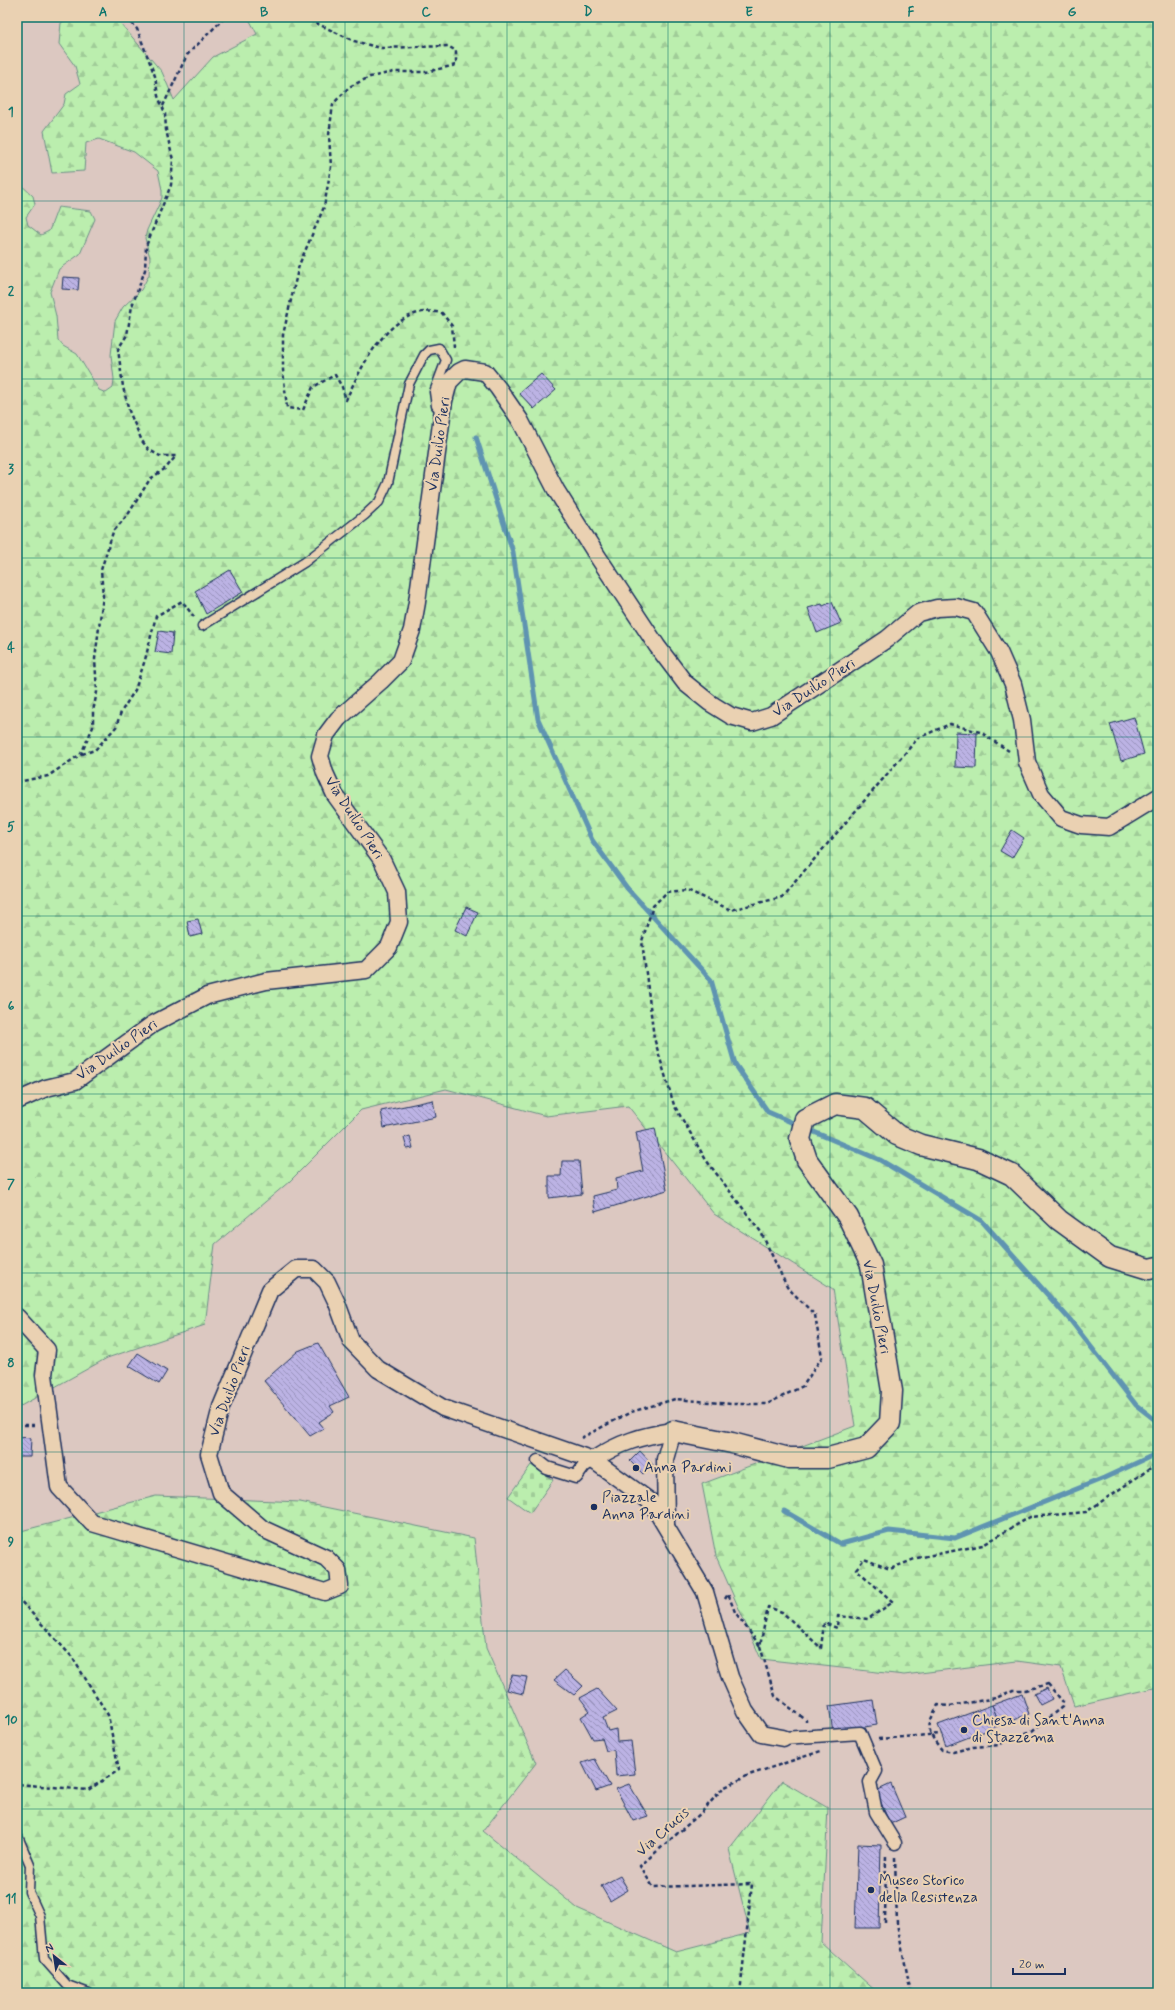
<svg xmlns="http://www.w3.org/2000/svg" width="1175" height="2010" viewBox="0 0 1175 2010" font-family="Mynerve,sans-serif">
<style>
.forest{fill:url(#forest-firs);stroke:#6b8e86}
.cemetery{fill:url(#cemetery-stones);stroke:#6b8e86}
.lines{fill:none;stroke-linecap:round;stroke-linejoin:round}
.stream{stroke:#5e94b1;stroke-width:5}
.building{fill:url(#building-back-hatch);stroke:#1b2f5e}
.service-casing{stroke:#1b2f5e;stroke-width:11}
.pedestrian-casing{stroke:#1b2f5e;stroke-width:15}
.minor-casing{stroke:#1b2f5e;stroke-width:19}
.tertiary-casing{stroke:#1b2f5e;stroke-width:23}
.path{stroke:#1b2f5e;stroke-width:2.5;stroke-dasharray:4 3;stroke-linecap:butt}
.service{stroke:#ead1b2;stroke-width:8}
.pedestrian{stroke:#ead1b2;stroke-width:12}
.minor{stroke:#ead1b2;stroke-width:16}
.tertiary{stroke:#ead1b2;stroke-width:20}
.grid{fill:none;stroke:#0f766e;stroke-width:1;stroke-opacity:0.55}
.poi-dot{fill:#1b2f5e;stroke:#ead1b2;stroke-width:1.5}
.labels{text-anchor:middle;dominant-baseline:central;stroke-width:4;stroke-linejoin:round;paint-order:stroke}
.street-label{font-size:15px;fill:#1b2f5e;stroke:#ead1b2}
.poi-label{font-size:15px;fill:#1b2f5e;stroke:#ead1b2;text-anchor:start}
.neatline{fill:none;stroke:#0f766e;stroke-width:1.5}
.grid-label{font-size:13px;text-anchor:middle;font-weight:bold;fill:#0f766e}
</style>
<defs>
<pattern id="forest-firs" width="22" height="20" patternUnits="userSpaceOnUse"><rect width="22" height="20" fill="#bbeeae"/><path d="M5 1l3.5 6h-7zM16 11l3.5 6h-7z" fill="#a0cc98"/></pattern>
<pattern id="cemetery-stones" width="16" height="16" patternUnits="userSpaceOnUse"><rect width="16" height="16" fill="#bbeeae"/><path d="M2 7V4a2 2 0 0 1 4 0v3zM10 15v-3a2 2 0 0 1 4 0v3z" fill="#a0cc98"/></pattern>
<pattern id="building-back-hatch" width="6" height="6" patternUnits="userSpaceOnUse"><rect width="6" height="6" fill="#bcb3e4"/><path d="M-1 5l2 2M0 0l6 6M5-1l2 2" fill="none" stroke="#9892bc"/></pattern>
</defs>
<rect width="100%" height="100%" fill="#dcc8c1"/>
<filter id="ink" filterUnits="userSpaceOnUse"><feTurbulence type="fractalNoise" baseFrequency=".025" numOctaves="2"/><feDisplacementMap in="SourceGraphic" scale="8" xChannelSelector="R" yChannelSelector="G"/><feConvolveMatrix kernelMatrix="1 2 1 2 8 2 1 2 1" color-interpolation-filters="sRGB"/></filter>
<g filter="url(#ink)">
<g class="forest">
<polygon points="70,17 115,17 162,72 174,100 213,57 257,34 248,17 1158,17 1158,1687 1074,1706 1061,1667 1017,1661 904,1675 761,1659 716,1556 702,1484 855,1426 833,1289 714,1214 628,1106 546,1116 446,1089 361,1110 290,1181 215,1244 205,1325 107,1358 17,1408 17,181 33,196 35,204 26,217 28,225 41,235 49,231 58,207 91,211 95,219 80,254 59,269 50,292 56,316 58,340 63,346 77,354 99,390 106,393 113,388 114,379 111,355 115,321 123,307 141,290 149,275 150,258 145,238 147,230 162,198 162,190 158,171 134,152 99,139 86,143 84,171 52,173 44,131 64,104 66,94 80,84 75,66 59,44 61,23"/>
<polygon points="156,1496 300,1502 474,1538 486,1648 536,1763 483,1831 577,1908 676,1952 750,1933 729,1849 782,1781 828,1808 821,1942 878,1993 17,1993 17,1532"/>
</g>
<polygon class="cemetery" points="531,1465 553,1480 530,1513 508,1497"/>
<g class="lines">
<g class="stream">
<polyline points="476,437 513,552 538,719 592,840 627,888 711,980 735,1064 768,1112 800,1126"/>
<polyline points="807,1129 880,1160 982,1221 1071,1321 1136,1405 1158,1422"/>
<polyline points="784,1511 841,1544 889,1531 955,1538 1104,1478 1158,1453"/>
</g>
</g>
<g class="building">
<polygon points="63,277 79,278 78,290 62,289"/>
<polygon points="541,374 556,390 534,409 519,393"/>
<polygon points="230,570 243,592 206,614 195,591"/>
<polygon points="832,602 841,623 817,633 808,608 822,604 823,606"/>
<polygon points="159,631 173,633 171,654 155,652"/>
<polygon points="1134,717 1144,754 1121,761 1110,724"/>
<polygon points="956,732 977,733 976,768 955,767"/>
<polygon points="1012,830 1024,838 1012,858 1000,851"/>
<polygon points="466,907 478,912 467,936 455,930"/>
<polygon points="198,919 202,934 190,937 187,921"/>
<polygon points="433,1100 436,1117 384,1128 381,1111"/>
<polygon points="655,1128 667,1190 595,1212 593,1196 617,1190 616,1178 643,1171 636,1132"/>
<polygon points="410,1136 413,1148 407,1149 404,1138"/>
<polygon points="562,1161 579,1161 582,1194 549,1198 549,1176 561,1176"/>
<polygon points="318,1343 349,1397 330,1406 334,1412 319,1422 324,1428 310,1436 264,1381 298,1351"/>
<polygon points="138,1353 167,1371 159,1384 129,1366"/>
<polygon points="17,1437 31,1438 30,1457 17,1457"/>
<polygon points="640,1451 653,1465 643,1474 630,1461"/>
<polygon points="565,1670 583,1686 574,1695 554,1680"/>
<polygon points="512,1675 527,1677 523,1694 507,1690"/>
<polygon points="1047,1688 1052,1699 1040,1705 1034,1694"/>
<polygon points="597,1689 617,1711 603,1718 608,1731 616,1729 617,1742 631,1741 635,1774 616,1776 614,1750 606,1751 602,1738 593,1739 581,1717 590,1711 580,1698"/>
<polygon points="1022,1694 1029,1714 1000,1725 992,1705"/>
<polygon points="873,1700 877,1725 833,1732 829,1706"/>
<polygon points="992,1705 1000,1725 946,1746 938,1725"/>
<polygon points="595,1759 610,1786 596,1791 582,1763"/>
<polygon points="629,1784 648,1816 633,1821 616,1789"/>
<polygon points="891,1784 905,1817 890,1824 876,1791"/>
<polygon points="858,1844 881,1845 879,1928 855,1928"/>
<polygon points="620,1876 628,1890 610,1901 601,1886"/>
</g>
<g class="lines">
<g class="service-casing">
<g id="service">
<polyline points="202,626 305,562 365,515 379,502 388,483 409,384 424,355 429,350 439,348 446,360 434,392 436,406 441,411"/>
<polyline points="17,1834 30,1865 29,1892 40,1916 44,1959 67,1985 89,1993"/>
</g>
</g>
<g class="pedestrian-casing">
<g id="pedestrian">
<polyline points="538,1461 547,1468 576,1477 584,1466 593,1460"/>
<polyline points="783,1738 860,1733 876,1771 870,1782 876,1812 895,1843"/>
</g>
</g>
<g class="minor-casing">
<g id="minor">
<polyline points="17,1101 46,1088 75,1081 153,1024 207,996 266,981 366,970 389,947 399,922 397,892 382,860 335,795 325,773 320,756 326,735 338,719 381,681 401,661 412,630 417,602 444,401 449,382 459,372 465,369 485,372 498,388 520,420 556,490 598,557 657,646 685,683 710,703 731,716 752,722 771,716 887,639 918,613 937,608 956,607 974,612 999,652 1013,684 1022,720 1027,762 1041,794 1061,818 1081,825 1109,827 1158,797"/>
<polyline points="17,1317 47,1350 44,1375 59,1487 92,1523 325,1592 340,1586 338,1570 326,1558 263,1529 221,1493 209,1454 221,1407 270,1290 296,1269 314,1269 327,1282 337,1303 351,1341 378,1369 443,1408 593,1460 651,1502 705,1592 730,1677 745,1711 761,1734 783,1738"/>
<path d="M 593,1460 C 620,1442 642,1436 673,1431 L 665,1459 L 666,1524"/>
</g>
</g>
<g class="tertiary-casing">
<polyline id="tertiary" points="673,1431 732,1443 789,1458 828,1458 866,1448 890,1423 892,1391 871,1265 848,1217 807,1160 800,1139 805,1119 835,1104 865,1108 897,1135 921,1145 978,1159 1012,1175 1059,1220 1110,1257 1149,1269 1158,1267"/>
</g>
<g class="path">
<path d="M 303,17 L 354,41 L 381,48 L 448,46 L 456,51 L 456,65 L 426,72 L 394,72 L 370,77 L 349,87 L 333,104 L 329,135 L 331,167 L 324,207 L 299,265 L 283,335 L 283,370 L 287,408 L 303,410 L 313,387 L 335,375 L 342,387 L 346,400 C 362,364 393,301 442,313 L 452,326 L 454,347"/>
<polyline points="163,106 187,55 225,17"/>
<polyline points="82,754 95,750 116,727 121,712 135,690 145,660 156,616 182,601 194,617"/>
<polyline points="17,782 48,776 81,754 93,727 93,711 97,692 95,659 103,596 101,570 113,532 129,513 150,479 166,468 176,456 160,456 149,450 142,441 129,411 123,387 118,349 127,335 132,306 145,270 146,246 171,185 173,160 166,130 165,113 158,96 155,76 137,29 127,17"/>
<polyline points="17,1425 34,1425"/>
<polyline points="581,1438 631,1412 675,1399 731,1404 767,1404 803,1386 822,1357 815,1315 787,1287 761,1232 706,1160 674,1105 654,1038 642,941 653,906 667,892 687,890 731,910 782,897 918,738 950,724 980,732 1009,751"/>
<polyline points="17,1597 72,1657 108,1715 119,1770 88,1790 17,1784"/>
<polyline points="725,1599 728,1594 735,1612 760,1646 768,1607 782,1612 821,1648 824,1623 837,1628 838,1616 868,1619 893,1602 856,1569 864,1559 890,1569 917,1558 983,1545 1030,1517 1086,1512 1158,1463"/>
<polyline points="760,1646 775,1696 806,1720 806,1722"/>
<path d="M 1048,1684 L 1063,1702 L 1062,1707 L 1032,1731 L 1006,1739 L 1000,1745 L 973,1747 L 953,1752 L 942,1750 C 926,1731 926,1727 938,1705 L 950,1706 L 996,1698 L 1013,1690 L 1025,1690 Z"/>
<polyline points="878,1739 941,1734"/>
<polyline points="895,1857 897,1924 911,1993"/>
<polyline points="885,1923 886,1853"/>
<polyline points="740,1993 752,1884 653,1887 640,1866 701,1813 723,1788 749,1775 821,1751"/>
</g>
<use href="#service" class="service"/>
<use href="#pedestrian" class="pedestrian"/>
<use href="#minor" class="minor"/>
<use href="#tertiary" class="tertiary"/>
</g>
</g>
<path class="grid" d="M 184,17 L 184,1993M 345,17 L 345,1993M 507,17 L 507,1993M 668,17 L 668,1993M 830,17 L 830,1993M 991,17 L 991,1993M 17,201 L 1158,201M 17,379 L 1158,379M 17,558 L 1158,558M 17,737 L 1158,737M 17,916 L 1158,916M 17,1094 L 1158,1094M 17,1273 L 1158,1273M 17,1452 L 1158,1452M 17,1631 L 1158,1631M 17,1809 L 1158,1809"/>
<g class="poi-dot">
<circle cx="636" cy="1468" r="4"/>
<circle cx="594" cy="1507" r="4"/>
<circle cx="964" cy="1730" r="4"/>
<circle cx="871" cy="1890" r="4"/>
</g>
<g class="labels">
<g class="street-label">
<text transform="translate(439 444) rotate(-82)">Via Duilio Pieri</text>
<text transform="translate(814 688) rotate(-33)">Via Duilio Pieri</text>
<text transform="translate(354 818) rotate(57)">Via Duilio Pieri</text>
<text transform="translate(117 1050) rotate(-35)">Via Duilio Pieri</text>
<text transform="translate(876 1307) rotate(79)">Via Duilio Pieri</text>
<text transform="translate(230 1391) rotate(-70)">Via Duilio Pieri</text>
<text transform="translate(663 1832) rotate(-42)">Via Crucis</text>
</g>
<g class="poi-label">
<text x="644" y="1468">Anna Pardini</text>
<text x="602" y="1498">Piazzale<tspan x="602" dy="17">Anna Pardini</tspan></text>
<text x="972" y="1721">Chiesa di Sant'Anna<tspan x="972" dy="17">di Stazzema</tspan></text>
<text x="879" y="1881">Museo Storico<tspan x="879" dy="17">della Resistenza</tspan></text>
</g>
</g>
<rect width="1175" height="2010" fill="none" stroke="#ead1b2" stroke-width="44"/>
<g transform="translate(54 1956) rotate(330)" stroke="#ead1b2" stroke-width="3" paint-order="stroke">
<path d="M0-3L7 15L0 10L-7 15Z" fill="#1b2f5e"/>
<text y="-6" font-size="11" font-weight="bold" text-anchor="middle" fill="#1b2f5e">N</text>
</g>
<path d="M1013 1968v6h52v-6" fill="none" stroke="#1b2f5e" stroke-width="2"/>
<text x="1019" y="1968" font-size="12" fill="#1b2f5e" stroke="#ead1b2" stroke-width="3" paint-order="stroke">20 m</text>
<rect x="22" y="22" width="1131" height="1966" class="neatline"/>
<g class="grid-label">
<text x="103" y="16">A</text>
<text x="264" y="16">B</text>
<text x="426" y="16">C</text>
<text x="588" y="16">D</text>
<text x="749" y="16">E</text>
<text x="911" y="16">F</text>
<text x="1072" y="16">G</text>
<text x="11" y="116">1</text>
<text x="11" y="295">2</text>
<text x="11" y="473">3</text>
<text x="11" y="652">4</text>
<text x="11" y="831">5</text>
<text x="11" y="1010">6</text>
<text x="11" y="1188">7</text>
<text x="11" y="1367">8</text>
<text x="11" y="1546">9</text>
<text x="11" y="1724">10</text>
<text x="11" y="1903">11</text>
</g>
</svg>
